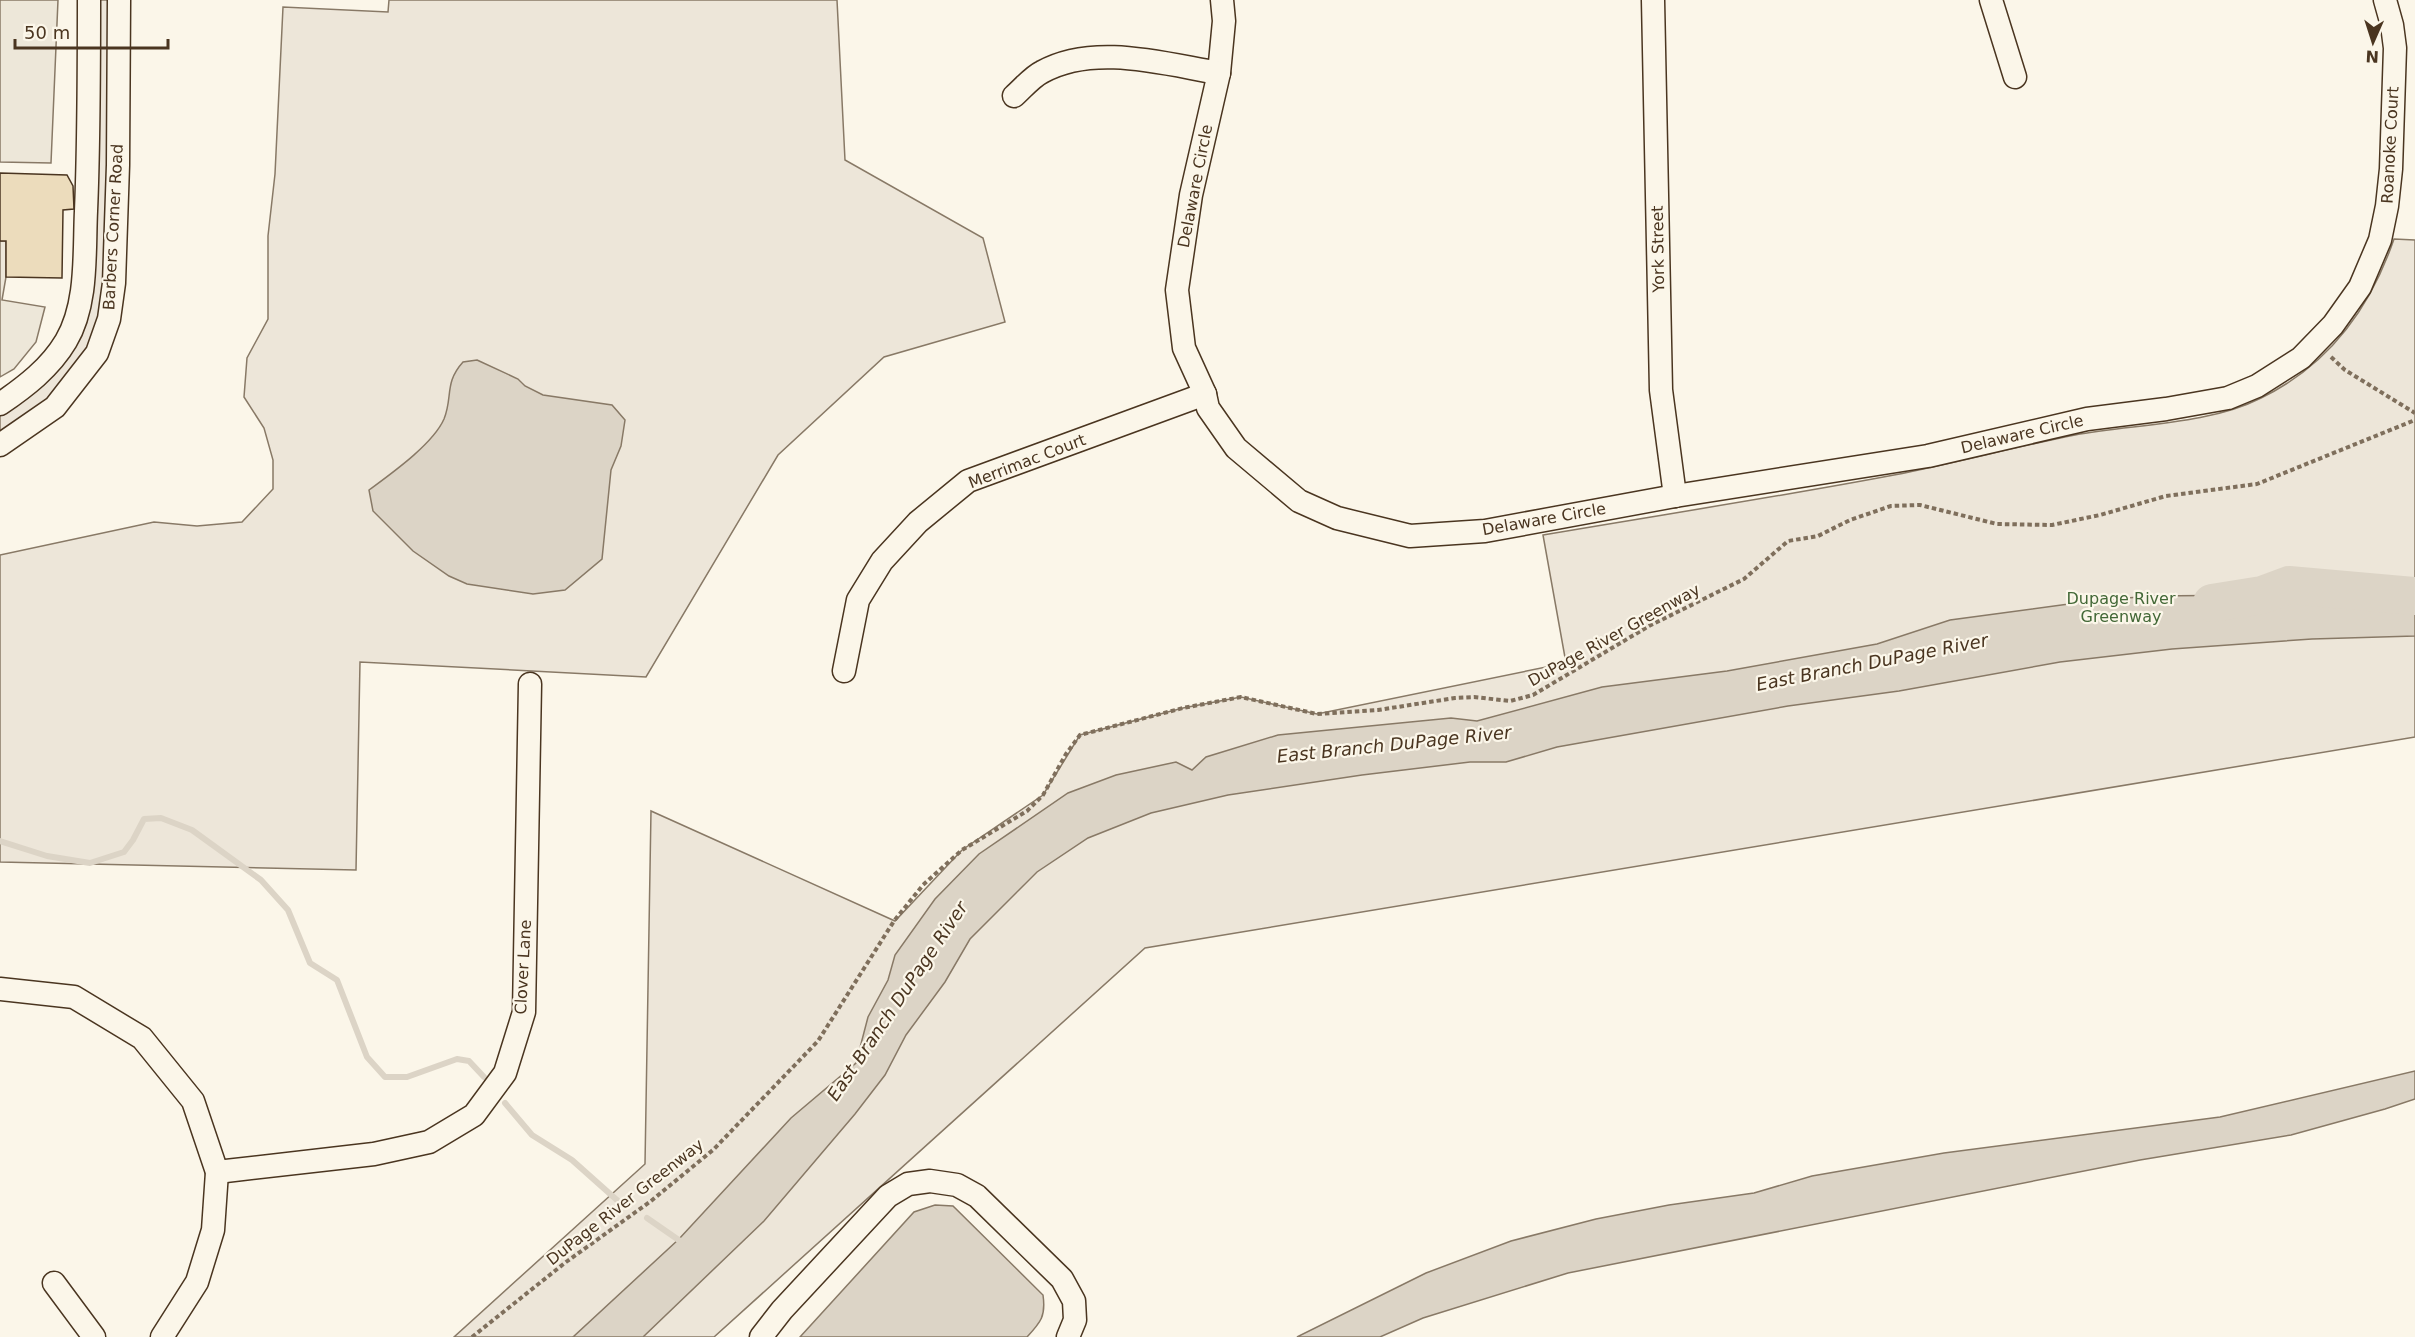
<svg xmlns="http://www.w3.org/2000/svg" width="2415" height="1337" viewBox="0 0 2415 1337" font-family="'DejaVu Sans',sans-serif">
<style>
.green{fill:#ede6d9;stroke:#887966;stroke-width:1.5}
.parking{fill:#ede7d9;stroke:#887966;stroke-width:1.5}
.water{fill:#dcd4c6;stroke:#887966;stroke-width:1.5}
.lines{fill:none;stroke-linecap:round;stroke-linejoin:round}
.stream{stroke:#dcd4c6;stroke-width:6}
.river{stroke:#dcd4c6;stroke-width:38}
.building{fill:#ecdcbc;stroke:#4a3520;stroke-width:1.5}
.minor-casing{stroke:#4a3520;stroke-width:25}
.path{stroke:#7f6f5c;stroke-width:4;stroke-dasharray:4.5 3;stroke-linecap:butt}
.minor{stroke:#fbf6e9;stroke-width:22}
.labels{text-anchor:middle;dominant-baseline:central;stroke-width:4.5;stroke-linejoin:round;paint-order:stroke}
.street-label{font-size:16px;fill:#4a3520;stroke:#fbf6e9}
.park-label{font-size:16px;fill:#436837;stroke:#fbf6e9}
.water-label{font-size:18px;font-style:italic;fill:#4a3520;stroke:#fbf6e9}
</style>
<rect width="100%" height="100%" fill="#fbf6e9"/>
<g class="green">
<polygon points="89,0 119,0 118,165 97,353 0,445 0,404 66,341 83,280"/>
<polygon points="389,0 837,0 845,160 983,238 1005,322 884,357 778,455 646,677 360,662 356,870 0,862 0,555 154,522 197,526 242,522 273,489 273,460 264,428 244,397 247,358 268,319 268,236 275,174 283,7 388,12"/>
<path d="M 2394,239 L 2415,240 L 2415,737 L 1145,948 L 714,1337 L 454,1337 L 645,1164 L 651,811 L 895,921 L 962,850 L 1043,795 L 1080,735 L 1183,708 L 1241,697 L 1317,714 L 1566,663 L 1543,535 C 1660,515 1778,497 1894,475 C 1955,463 2015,447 2075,435 C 2134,424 2208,425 2261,398 C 2329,365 2370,309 2394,239 Z"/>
</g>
<g class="parking">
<polygon points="0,0 58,0 51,163 0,162"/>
<polygon points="0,241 6,241 6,277 2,300 45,307 36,342 14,369 0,377"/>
</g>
<g class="water">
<path d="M 477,360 L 518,379 L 525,386 L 543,395 L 612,405 L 625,420 L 621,446 L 611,470 L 602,559 L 565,590 L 533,594 L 467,584 L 449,576 L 413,551 L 373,511 L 369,490 C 392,473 433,444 444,419 C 453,397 444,383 463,362 Z"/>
<polygon points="2350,581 2415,582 2415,636 2312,639 2172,649 2060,662 1899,691 1788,706 1557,747 1506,762 1470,762 1362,775 1228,795 1151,813 1088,838 1037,872 970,939 945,982 906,1035 885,1075 855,1114 764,1221 643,1337 573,1337 679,1239 791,1118 856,1063 868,1017 888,980 895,955 935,899 979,854 1068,793 1116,775 1176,762 1192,770 1206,757 1278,735 1451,718 1477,721 1602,687 1727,671 1877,644 1950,620 2091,601 2151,596 2262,595 2289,585"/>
<polygon points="2415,1071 2415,1099 2385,1109 2291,1135 2140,1160 1568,1273 1423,1318 1380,1337 1297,1337 1426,1273 1511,1241 1596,1219 1669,1205 1754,1193 1812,1176 1944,1153 2220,1117"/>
<path d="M 935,1205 L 953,1206 L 1043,1295 C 1046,1316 1041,1322 1027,1337 L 800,1337 L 914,1212 Z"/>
</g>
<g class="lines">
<g class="stream">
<polyline points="0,841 47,856 90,863 124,852 133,840 144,819 161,818 192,830 261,880 288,910 310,963 337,980 367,1057 385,1077 407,1077 457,1059 469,1061 484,1077"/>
<polyline points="505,1103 532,1135 572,1160 618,1201"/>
<polyline points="647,1218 683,1243"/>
</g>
<polyline class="river" points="2212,603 2262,595 2289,585 2415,596"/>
</g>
<polygon class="building" points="0,173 67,175 73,186 74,209 63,210 62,278 6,277 6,241 0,241"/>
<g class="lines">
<g class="minor-casing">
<g id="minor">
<polyline points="1222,0 1224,21 1219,73 1191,195 1177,290 1184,348 1205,394 1208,408 1236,448 1299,501 1337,518 1410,536 1485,531 1675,496 1928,456 2087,419 2166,409 2228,398 2257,386 2301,358 2333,325 2360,287 2380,240 2387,206 2391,169 2395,48 2392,25 2385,0"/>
<polyline points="1653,0 1661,390 1675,496"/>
<polyline points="1991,0 2015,77"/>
<path d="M 1014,96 C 1023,88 1032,77 1042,72 C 1094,43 1164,64 1219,73"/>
<path d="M 0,404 C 25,387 50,368 66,341 C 88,304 84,253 86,211 C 89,141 89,70 89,0"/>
<polyline points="0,445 55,407 97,353 109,319 114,283 118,165 119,0"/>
<polyline points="844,671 858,600 882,561 918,522 968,481 1205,394"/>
<polyline points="0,989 74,997 142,1038 193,1101 217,1172 213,1230 197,1282 162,1337"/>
<polyline points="217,1172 374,1154 429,1142 474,1115 505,1073 524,1012 530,684"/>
<polyline points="54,1283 94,1337"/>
<polyline points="761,1337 782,1310 888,1196 908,1184 930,1181 957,1185 977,1196 1062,1279 1074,1301 1075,1320 1068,1337"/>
</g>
</g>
<g class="path">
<polyline points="2331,357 2345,370 2415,413"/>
<polyline points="472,1337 566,1262 651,1201 713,1150 818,1041 894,921 923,885 962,850 1027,811 1043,795 1066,754 1080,735 1183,708 1241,697 1317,714 1378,710 1455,698 1474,697 1510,701 1533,695 1649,626 1744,579 1788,541 1818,536 1850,520 1891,506 1920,505 1997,524 2052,525 2100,515 2166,496 2257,484 2415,420"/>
</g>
<use href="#minor" class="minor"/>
</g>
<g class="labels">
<g class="street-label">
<text transform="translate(2390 145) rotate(-87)">Roanoke Court</text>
<text transform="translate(1195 186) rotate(-79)">Delaware Circle</text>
<text transform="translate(113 227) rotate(-87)">Barbers Corner Road</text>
<text transform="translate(1658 249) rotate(-91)">York Street</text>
<text transform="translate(2022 434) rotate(-13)">Delaware Circle</text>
<text transform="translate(1027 461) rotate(-21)">Merrimac Court</text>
<text transform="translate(1544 519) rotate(-10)">Delaware Circle</text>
<text transform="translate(1614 635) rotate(-29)">DuPage River Greenway</text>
<text transform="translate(523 967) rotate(-87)">Clover Lane</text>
<text transform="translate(625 1202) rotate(-38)">DuPage River Greenway</text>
</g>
<g class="park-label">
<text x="2121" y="598">Dupage River<tspan x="2121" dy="18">Greenway</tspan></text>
</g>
<g class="water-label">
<text transform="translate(1872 662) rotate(-11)">East Branch DuPage River</text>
<text transform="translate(1394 744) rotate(-6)">East Branch DuPage River</text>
<text transform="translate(897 1001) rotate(-56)">East Branch DuPage River</text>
</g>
</g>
<g transform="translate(2373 42) rotate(183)" stroke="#fbf6e9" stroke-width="4.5" paint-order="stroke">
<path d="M0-4.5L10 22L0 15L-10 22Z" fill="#4a3520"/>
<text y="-9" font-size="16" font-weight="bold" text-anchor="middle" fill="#4a3520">N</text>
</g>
<path d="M15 39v9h153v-9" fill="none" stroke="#4a3520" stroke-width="3"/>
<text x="24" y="39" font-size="18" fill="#4a3520" stroke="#fbf6e9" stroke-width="4.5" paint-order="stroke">50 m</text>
</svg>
